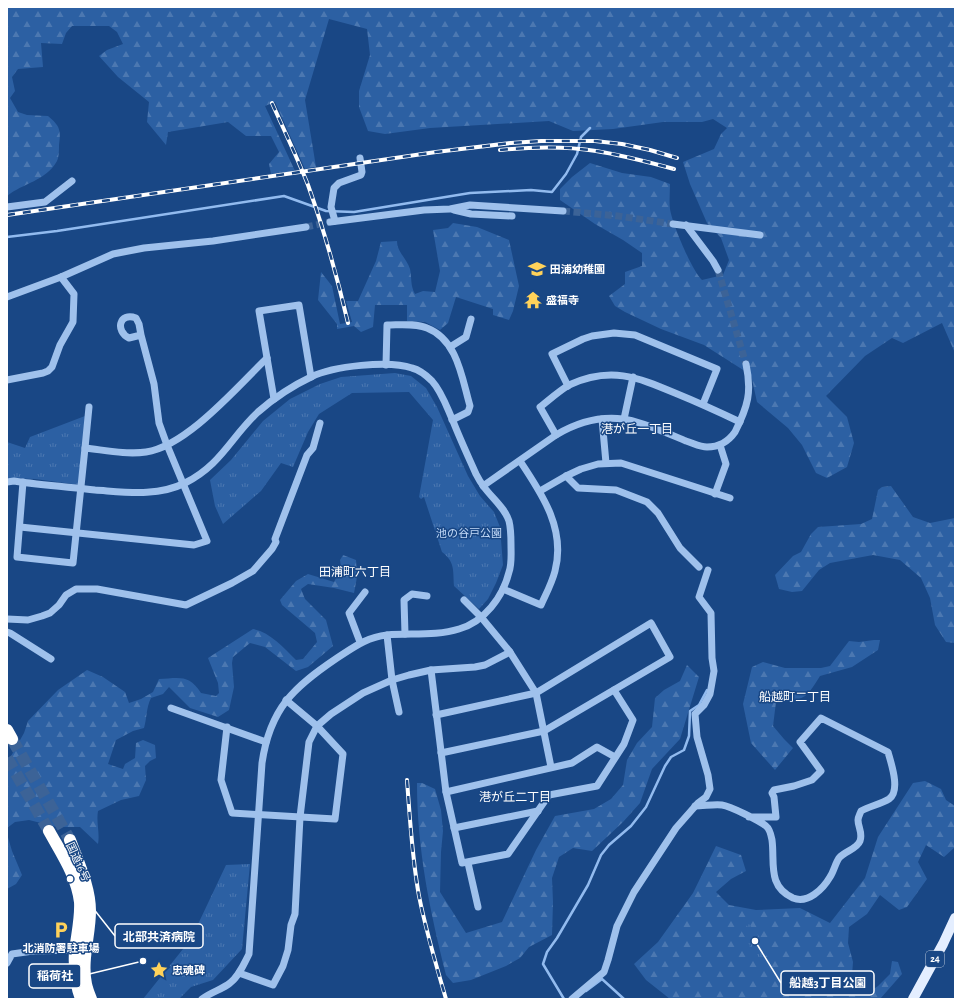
<svg xmlns="http://www.w3.org/2000/svg" width="962" height="1006" viewBox="0 0 962 1006" font-family="'Alegreya Sans','Noto Sans JP',sans-serif">
<style>
.forest{fill:url(#forest-firs)}
.park{fill:url(#park-tufts)}
.lines{fill:none;stroke-linecap:round;stroke-linejoin:round}
.stream{stroke:#92bbef;stroke-width:2.5}
.minor-tunnel{stroke:#3c6397;stroke-width:7;stroke-dasharray:7 3.5;stroke-linecap:butt}
.highway-tunnel{stroke:#3c6397;stroke-width:12;stroke-dasharray:12 6;stroke-linecap:butt}
.minor{stroke:#9fc1ec;stroke-width:7}
.major{stroke:#e4eeff;stroke-width:10}
.highway{stroke:#fff;stroke-width:12}
.rail-casing{stroke:#fff;stroke-width:4}
.rail{stroke:#194785;stroke-width:2.5;stroke-dasharray:8;stroke-linecap:butt}
.labels{text-anchor:middle;dominant-baseline:central;stroke-width:3;stroke-linejoin:round;paint-order:stroke}
.shield{fill:#194785;stroke:#bac8da;stroke-width:1}
.shield-label{font-size:10px;font-weight:bold;fill:#fff}
.poi-label{font-size:11px;font-weight:bold;fill:#fff;stroke:#194785;text-anchor:start}
.park-label{font-size:11px;fill:#c4dbf9;stroke:#194785}
.street-label{font-size:11px;fill:#fff;stroke:#194785}
.neighbourhood-label{font-size:12px;fill:#fff;stroke:#194785}
.leader{fill:none;stroke:#fff;stroke-width:1.5}
.callout-dot{fill:#fff;stroke:#194785;stroke-width:1.5}
.callout{fill:#194785;stroke:#fff;stroke-width:1.5}
.callout-label{font-size:12px;text-anchor:middle;font-weight:bold;fill:#fff}
</style>
<defs>
<pattern id="forest-firs" width="22" height="20" patternUnits="userSpaceOnUse"><rect width="22" height="20" fill="#2c60a3"/><path d="M5 1l3.5 6h-7zM16 11l3.5 6h-7z" fill="#4c78b1"/></pattern>
<pattern id="park-tufts" width="24" height="20" patternUnits="userSpaceOnUse"><rect width="24" height="20" fill="#2c60a3"/><path d="M3 7l-1-3M5 7V3M7 7l1-3M15 17l-1-3M17 17v-4M19 17l1-3" fill="none" stroke="#4c78b1"/></pattern>
</defs>
<rect width="100%" height="100%" fill="#194785"/>
<g class="forest">
<path d="M 7,7 L 955,7 L 955,353 L 942,323 L 903,343 L 892,338 L 865,356 L 826,396 L 847,417 L 854,443 L 847,467 L 827,478 L 816,473 L 802,445 L 788,428 L 757,402 L 751,375 L 704,345 L 661,329 L 625,312 L 615,306 L 609,296 L 625,284 L 625,272 L 642,266 L 642,253 L 623,240 L 595,224 L 560,200 L 560,189 L 572,177 L 590,163 L 622,173 L 651,177 L 670,184 C 670,192 669,201 670,209 C 672,223 692,271 702,280 L 723,275 L 729,260 L 721,238 L 707,223 L 690,184 L 683,162 L 714,149 L 721,134 L 727,128 L 713,119 L 702,122 L 663,122 L 613,129 L 573,131 L 549,121 L 430,128 L 385,134 L 368,131 L 359,107 L 359,91 L 370,55 L 367,29 L 329,19 L 305,100 L 316,167 L 305,169 L 275,102 L 265,106 L 295,171 L 271,174 L 269,164 L 279,152 L 271,136 L 246,136 L 228,122 L 168,132 L 166,145 L 147,122 L 149,102 L 118,77 L 99,56 L 107,50 L 123,44 L 117,32 L 109,26 L 72,26 L 66,33 L 62,44 L 41,43 L 43,67 L 18,69 L 12,77 L 15,91 L 10,98 L 18,112 L 27,115 L 48,116 C 60,126 61,130 59,145 C 59,150 59,157 57,161 C 46,181 23,183 7,196 Z"/>
<path d="M 453,223 L 477,227 L 509,240 L 519,286 L 513,311 L 509,320 L 493,315 L 493,309 L 456,297 L 448,323 L 440,330 L 425,322 L 407,321 L 407,305 L 375,305 L 373,327 L 361,332 L 354,326 L 337,329 L 337,324 L 318,300 L 321,272 L 332,286 L 340,324 L 352,322 L 346,301 L 358,301 L 376,261 L 381,242 L 397,241 C 397,252 407,259 410,269 C 412,278 410,285 415,294 L 423,291 L 435,292 L 440,271 L 433,230 L 448,228 Z"/>
<polygon points="891,486 913,517 930,523 955,518 955,643 946,642 935,625 930,598 921,578 900,560 873,555 830,563 819,570 802,591 792,592 779,589 775,575 793,556 801,552 811,534 818,527 861,524 872,519 878,490 882,487"/>
<path d="M 343,555 L 356,560 L 357,577 L 354,593 L 334,588 L 308,584 L 301,589 L 305,599 L 326,620 L 333,646 L 308,667 L 296,671 L 265,647 L 250,643 L 233,657 L 232,663 L 234,687 L 229,710 L 218,717 L 190,708 L 169,687 L 163,694 L 151,698 C 146,708 147,718 144,728 L 133,731 L 116,740 L 108,764 L 123,769 L 125,764 L 135,758 L 136,743 L 143,740 L 155,745 L 156,758 L 150,761 L 145,766 L 146,780 L 139,796 L 121,800 L 98,811 C 96,822 100,833 98,844 L 80,827 L 57,827 L 29,820 L 15,822 L 7,828 L 7,759 L 10,758 L 24,733 L 28,721 L 58,690 L 87,670 L 103,677 L 125,692 L 129,703 L 141,699 L 153,692 L 159,679 C 179,678 189,674 201,693 L 216,696 L 219,693 L 218,683 L 208,658 L 253,629 C 270,632 284,648 296,660 L 303,659 L 317,642 L 315,633 L 282,605 L 280,600 L 296,581 L 308,574 L 334,582 L 341,568 L 340,560 Z"/>
<path d="M 874,640 L 880,640 L 878,650 L 852,667 L 820,676 C 805,700 804,700 776,702 L 773,726 L 784,739 L 793,748 L 775,770 L 751,743 L 743,704 L 752,667 L 763,662 L 785,668 L 821,668 L 830,666 L 849,641 L 859,642 Z"/>
<path d="M 687,665 L 699,677 L 680,739 L 652,769 L 640,803 L 623,822 L 592,851 L 573,848 L 559,857 L 552,878 L 553,902 L 552,935 L 529,947 L 520,958 L 506,966 L 471,980 L 453,983 L 446,975 C 430,911 417,850 417,783 L 422,783 L 435,789 L 441,810 L 443,831 L 441,852 L 440,892 L 466,933 L 502,922 L 536,850 L 555,816 L 594,809 L 611,799 L 623,785 L 627,760 L 637,743 L 652,727 L 655,698 L 664,690 L 680,681 Z"/>
<polygon points="925,781 941,789 946,800 955,806 955,847 944,857 926,845 918,862 927,879 907,907 899,910 880,895 867,914 849,927 848,943 853,962 851,989 865,995 878,986 890,974 892,961 898,962 902,974 880,999 670,999 646,980 634,964 658,942 693,893 716,846 741,855 746,871 731,879 716,892 729,905 756,910 800,908 830,923 865,878 878,837 913,783"/>
<polygon points="7,834 12,851 22,875 16,884 7,889"/>
</g>
<g class="park">
<path d="M 395,373 L 411,376 L 426,388 L 437,407 L 468,476 L 480,496 L 494,512 L 500,527 L 503,565 L 496,583 L 488,599 L 479,609 L 454,586 C 453,570 455,562 442,552 L 424,497 L 421,499 L 419,497 L 433,420 L 409,392 L 352,393 L 319,414 L 308,432 L 293,467 L 281,463 L 261,491 L 223,524 L 215,506 L 210,480 L 231,460 L 263,421 L 290,399 L 320,384 L 341,377 Z"/>
<polygon points="85,416 80,485 35,479 7,478 7,442 25,448 30,437"/>
<polygon points="250,864 242,949 213,980 191,987 179,999 143,999 191,939 226,865"/>
<polygon points="749,924 771,951 759,962 741,930"/>
</g>
<g class="lines">
<g class="stream">
<polyline points="7,237 57,231 284,196 326,211 354,212 470,193 531,190 552,192 566,174 577,154 581,137 590,128"/>
<polyline points="586,991 602,979 624,999"/>
<polyline points="564,999 543,964 547,952 557,938 588,885 601,855 609,845 631,826 646,807 665,766 671,757 684,750 689,736 690,711 699,705 707,690"/>
</g>
<g class="minor-tunnel">
<polyline points="563,211 618,216 673,224"/>
<polyline points="306,227 330,222"/>
<polyline points="718,270 746,364"/>
</g>
<g class="highway-tunnel">
<polyline points="12,739 70,840"/>
<polyline points="7,758 49,831"/>
</g>
<g class="minor">
<polyline points="7,207 45,202 72,181"/>
<polyline points="454,210 471,214 512,216"/>
<polyline points="335,221 331,207 334,188 339,183 361,175 362,172 360,158"/>
<polyline points="330,222 424,210 450,209 470,205 563,211"/>
<polyline points="673,224 760,235"/>
<polyline points="686,225 713,261 718,270"/>
<polyline points="7,297 61,277 113,254 144,248 213,241 306,227"/>
<polyline points="450,347 466,337 471,319"/>
<path d="M 386,365 L 387,325 C 400,325 415,323 427,328 C 458,340 462,379 470,406 L 468,412 L 452,420"/>
<polyline points="7,380 43,373 48,371 52,367 60,345 73,322 74,294 61,277"/>
<polyline points="568,386 552,354 583,339 592,336 614,333 635,335 717,369 703,404"/>
<polyline points="274,399 259,311 299,305 311,377"/>
<polyline points="602,419 606,463"/>
<polyline points="624,419 633,377"/>
<path d="M 556,435 L 540,407 C 549,400 559,391 569,385 C 610,366 637,377 675,393 C 697,402 719,412 740,422"/>
<polyline points="85,448 89,407"/>
<polyline points="566,476 578,488 616,490 647,502 658,513 680,548 699,567"/>
<path d="M 7,482 L 14,481 C 41,485 68,487 95,490 C 125,492 157,497 185,483 C 221,465 231,437 258,412 C 274,398 292,386 311,377 C 333,366 389,360 412,368 C 420,370 426,375 432,381 C 442,392 447,408 453,421 C 460,439 468,456 476,474 C 478,478 481,483 484,487 C 492,498 505,508 509,521 C 511,529 511,537 511,545 C 511,554 512,564 509,572 C 503,597 484,622 459,629 C 437,636 410,633 387,635 C 367,637 354,647 337,658 C 294,687 270,708 262,763 L 249,954 C 244,964 239,976 230,983 C 223,989 211,992 202,999"/>
<path d="M 23,482 L 17,557 L 73,563 L 85,448 C 104,450 126,455 146,452 C 187,446 238,386 267,358"/>
<path d="M 483,486 L 556,435 C 576,423 599,416 623,419 C 641,421 669,434 686,441 C 693,443 700,447 707,447 C 719,447 728,442 735,432 C 748,406 752,392 746,364"/>
<polyline points="540,491 566,476 581,469 598,464 621,463 730,498"/>
<polyline points="715,494 726,464 720,445"/>
<path d="M 20,527 L 194,545 L 207,541 L 167,445 L 159,423 L 154,384 L 141,335 L 139,324 L 136,318 C 119,312 115,331 129,338 L 141,335"/>
<path d="M 503,589 L 541,605 C 546,594 552,583 555,571 C 566,529 542,494 520,461"/>
<polyline points="464,600 481,617 510,652 536,693 551,767"/>
<polyline points="7,619 28,620 42,616 50,613 59,605 66,595 76,589 97,589 186,605 232,583 253,571 272,549 276,542 275,539 307,455 313,448 320,423"/>
<polyline points="7,632 10,633 51,659"/>
<polyline points="405,634 404,600 412,594 427,596"/>
<polyline points="387,635 392,680 399,712"/>
<polyline points="360,642 349,613 365,592"/>
<polyline points="431,670 446,792 462,863 508,854 549,795 597,786 624,744 633,720 614,690"/>
<polyline points="171,708 266,742"/>
<polyline points="436,715 536,693 651,623 670,657 544,731 441,753"/>
<polyline points="227,727 221,780 232,813 335,819 343,754 317,726 286,700"/>
<polyline points="446,792 572,763 597,747 615,757"/>
<path d="M 695,806 C 704,806 714,804 722,805 C 730,806 760,821 766,826 C 770,829 771,835 772,840 C 775,863 767,886 793,898 C 808,904 823,889 830,877 C 834,871 835,864 839,858 C 845,851 857,849 860,841 C 863,833 858,827 858,820 C 858,817 860,814 861,811 C 870,806 881,804 889,799 C 901,791 891,763 888,752 L 821,718 L 800,742 L 821,771 L 812,780 L 794,786 L 774,790 L 772,793 L 774,797 L 776,817 L 749,817"/>
<polyline points="454,828 538,811"/>
<polyline points="468,863 478,907"/>
<polyline points="7,963 12,954 33,951 79,950"/>
<polyline points="239,973 273,985 283,966 288,950 291,925 295,914 300,817 309,742 317,726 331,714 363,693 392,680 409,675 431,670 475,667 485,665 510,652"/>
<polyline points="572,999 604,972 608,960 617,926 634,892 676,828 698,803 706,797 710,789 708,775 697,737 695,714 704,705 710,694 714,671 712,658 711,613 699,597 708,570"/>
</g>
<polyline class="major" points="913,999 943,944 955,918"/>
<g class="highway">
<polyline points="7,730 12,739"/>
<path d="M 49,831 C 61,853 77,876 80,902 C 81,918 77,934 75,951 C 74,968 75,983 81,999"/>
<path d="M 70,840 C 78,862 90,887 90,911 C 90,935 81,960 86,984 C 87,989 89,994 91,999"/>
</g>
<g class="rail-casing">
<g id="rail">
<path d="M 272,103 C 284,130 297,157 308,185 C 324,230 337,276 348,323"/>
<path d="M 500,150 C 531,147 565,146 596,151 C 622,155 648,162 674,169"/>
<polyline points="7,215 436,152 511,143 541,141 595,141 622,144 650,150 677,158"/>
<path d="M 407,780 C 410,819 412,858 419,896 C 426,931 436,965 446,999"/>
</g>
</g>
<use href="#rail" class="rail"/>
</g>
<defs>
<g id="school-bare" transform="scale(1.38)"><path d="M0-5L7-2L0 1L-7-2ZM-4 1L0 2.5L4 1V4Q0 6-4 4Z" fill="#ffd25a" stroke="#194785" stroke-width="2.5" paint-order="stroke"/></g>
<g id="temple-bare" transform="scale(1.38)"><path d="M0-6L5-2H3V0L6.5 2.5H4V6H1.5V3h-3V6H-4V2.5H-6.5L-3 0V-2H-5Z" fill="#ffd25a" stroke="#194785" stroke-width="2.5" paint-order="stroke"/></g>
<g id="parking-bare" transform="scale(1.38)"><path d="M-3.5-5.5H1a3.5 3.5 0 0 1 0 7H-1V5.5H-3.5ZM-1-3.4V-.6H.8a1.4 1.4 0 0 0 0-2.8Z" fill="#ffd25a" stroke="#194785" stroke-width="2.5" paint-order="stroke"/></g>
<g id="sight-bare" transform="scale(1.38)"><path d="M0-6L1.8-2.2L6-1.7L2.9 1.2L3.7 5.4L0 3.3L-3.7 5.4L-2.9 1.2L-6-1.7L-1.8-2.2Z" fill="#ffd25a" stroke="#194785" stroke-width="2.5" paint-order="stroke"/></g>
</defs>
<g fill-rule="evenodd">
<use href="#school-bare" x="537" y="269"/>
<use href="#temple-bare" x="533" y="300"/>
<use href="#parking-bare" x="61" y="930"/>
<use href="#sight-bare" x="159" y="970"/>
</g>
<g class="labels">
<rect class="shield" x="926" y="951" width="18" height="16" rx="3"/>
<g class="shield-label">
<text x="935" y="959">24</text>
</g>
<g class="poi-label">
<text x="550" y="269">田浦幼稚園</text>
<text x="546" y="300">盛福寺</text>
<text x="61" y="948" text-anchor="middle">北消防署駐車場</text>
<text x="172" y="970">忠魂碑</text>
</g>
<g class="park-label">
<text x="469" y="533">池の谷戸公園</text>
</g>
<g class="street-label">
<text transform="translate(78 862) rotate(65)">国道16号</text>
</g>
<g class="neighbourhood-label">
<text x="637" y="429">港が丘一丁目</text>
<text x="355" y="572">田浦町六丁目</text>
<text x="795" y="697">船越町二丁目</text>
<text x="515" y="797">港が丘二丁目</text>
</g>
</g>
<path class="leader" d="M70 879L115 936M143 961L81 976M755 941L781 983"/>
<g class="callout-dot">
<circle cx="70" cy="879" r="4"/>
<circle cx="143" cy="961" r="4"/>
<circle cx="755" cy="941" r="4"/>
</g>
<g class="callout">
<rect x="115" y="924" width="88" height="24" rx="4"/>
<rect x="29" y="964" width="52" height="24" rx="4"/>
<rect x="781" y="971" width="93" height="24" rx="4"/>
</g>
<g class="callout-label">
<text x="159" y="941">北部共済病院</text>
<text x="55" y="980">稲荷社</text>
<text x="828" y="987">船越3丁目公園</text>
</g>
<rect width="962" height="1006" fill="none" stroke="#ffffff" stroke-width="16"/>
</svg>
